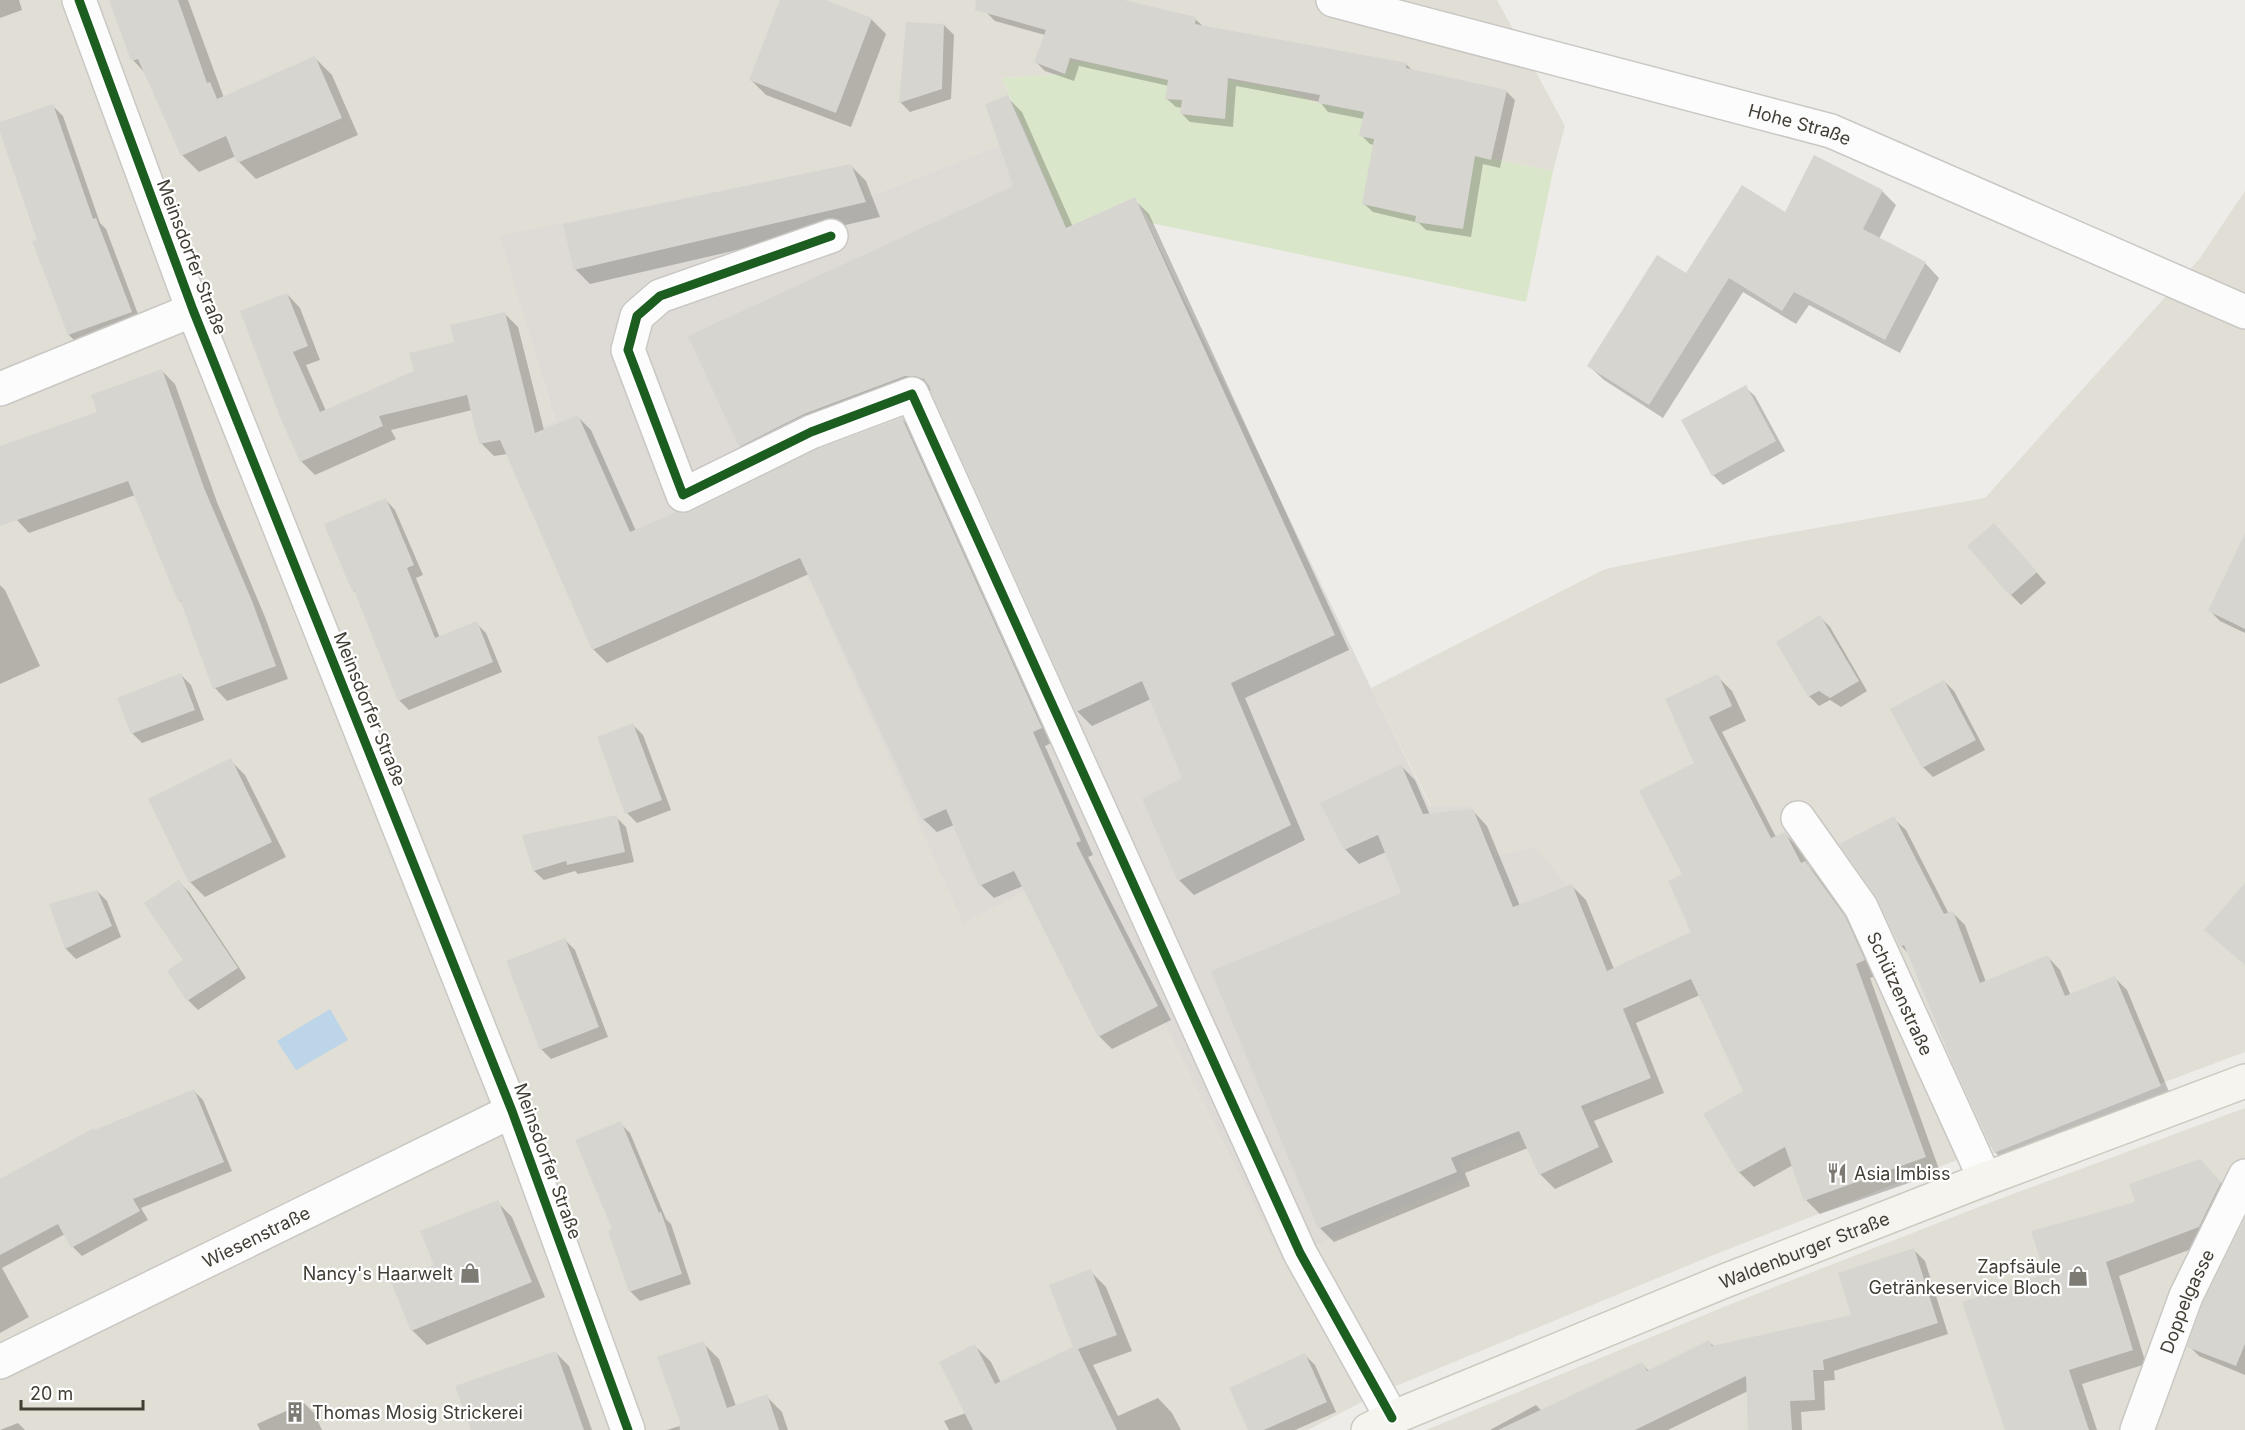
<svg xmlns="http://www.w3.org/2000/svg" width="2245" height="1430" viewBox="0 0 2245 1430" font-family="Inter,sans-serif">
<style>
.residential{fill:#e1ded5}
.industrial{fill:#dedbd6}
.green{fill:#dae6ca}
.water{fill:#bcd5e8}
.shadow{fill:#0003}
.building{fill:#d7d5d0}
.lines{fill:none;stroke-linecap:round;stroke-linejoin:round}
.minor-casing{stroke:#cac8c4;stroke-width:36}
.secondary-casing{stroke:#ccc9bf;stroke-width:36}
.minor{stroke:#fcfcfc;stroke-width:33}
.secondary{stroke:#f5f4ef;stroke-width:33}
.cycleway-casing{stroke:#fff;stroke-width:13}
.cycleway{stroke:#1b5e20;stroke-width:9}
.labels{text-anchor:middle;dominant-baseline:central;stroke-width:4.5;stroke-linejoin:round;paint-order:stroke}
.street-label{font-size:18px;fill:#423e35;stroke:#fff}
.poi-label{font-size:18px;fill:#423e35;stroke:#fff;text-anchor:start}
</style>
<rect width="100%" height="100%" fill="#eeece8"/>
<g class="residential">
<polygon points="0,0 1497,0 1565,126 1553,171 1412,142 1364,112 1318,103 1279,88 1225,119 1180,114 1165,99 1065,74 1002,78 1026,137 1020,137 868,197 501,236 555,421 592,650 800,558 963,922 1084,860 1158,1006 1465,1179 1459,1162 1522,1137 1496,856 1470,806 1431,806 1371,688 1605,569 1754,539 1985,498 2200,258 2245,191 2245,1052 1975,1153 1711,1256 1379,1393 1308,1430 0,1430"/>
<polygon points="2245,1108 2245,1430 1426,1430 1731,1304 1994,1201"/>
</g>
<polygon class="industrial" points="1020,137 1066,228 1135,197 1371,688 1430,806 1470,806 1496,856 1535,847 1572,891 1649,1080 1522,1137 1460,1162 1465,1179 1282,1260 1085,861 963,923 800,559 592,650 505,452 555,420 500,236 851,164 868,197"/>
<polygon class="green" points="1070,61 1091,63 1168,80 1182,100 1180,114 1225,119 1228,80 1279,88 1318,103 1364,112 1412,142 1553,171 1526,302 1151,223 1135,197 1066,228 1002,78 1065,74"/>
<polygon class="water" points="330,1009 348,1040 296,1070 277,1041"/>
<g class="shadow">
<polygon points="0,0 19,0 22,10 0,18"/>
<polygon points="111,0 188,0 224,98 315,58 332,75 358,135 256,179 239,162 236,156 199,172 182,155 146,74 133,60"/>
<polygon points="781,0 820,0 871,19 886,34 851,127 766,95 751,80"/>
<polygon points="990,0 1117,0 1195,19 1204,27 1406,64 1412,70 1506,91 1515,100 1500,168 1483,164 1471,237 1426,230 1419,223 1373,212 1364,204 1374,145 1370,144 1361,135 1364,119 1328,112 1320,102 1236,86 1233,127 1190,122 1181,113 1182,108 1176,107 1167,99 1169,86 1079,66 1074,81 1045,71 1036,62 1045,35 995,21 986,12"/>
<polygon points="907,23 944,25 954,35 951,99 910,112 901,103"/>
<polygon points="1007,97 1022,112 1073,227 1134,199 1149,214 1349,650 1245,698 1305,840 1194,895 1179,880 1184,779 1151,699 1092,726 1077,711 931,390 921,391 755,461 740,446 1015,186"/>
<polygon points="53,106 63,116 100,223 106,229 141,322 79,345 69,335 0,128 0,124"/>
<polygon points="851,166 866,181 880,217 590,284 575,269"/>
<polygon points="1882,191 1896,205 1879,239 1925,263 1939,278 1900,353 1809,305 1796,324 1743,292 1663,418 1604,380 1589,366 1687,275 1786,214"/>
<polygon points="287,294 300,308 320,360 306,365 326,411 416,372 456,343 504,313 518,327 544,430 577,416 591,430 636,531 692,513 902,419 915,433 1055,741 1045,746 1093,855 1088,857 1171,1020 1112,1049 1099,1036 1023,886 994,898 981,885 954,825 937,832 923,819 809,574 607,663 593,649 507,454 494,456 481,443 472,410 391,430 396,439 315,475 301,461"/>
<polygon points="162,371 175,384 217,502 265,617 288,679 227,701 215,688 184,605 179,600 135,495 29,533 17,520 0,474 0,448 99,413"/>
<polygon points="1745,387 1755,396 1785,451 1723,485 1713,475"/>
<polygon points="386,500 395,510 423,575 416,578 440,638 476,623 486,633 502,672 409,710 399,700 356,593 353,590"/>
<polygon points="2004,535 2046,583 2021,605 2011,595"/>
<polygon points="0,585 5,590 40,666 0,684"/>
<polygon points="2245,591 2245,633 2220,621 2210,611"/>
<polygon points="1820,617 1830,627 1867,691 1841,707 1830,700 1819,706 1809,696"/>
<polygon points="181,675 191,685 204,720 142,743 132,733"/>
<polygon points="1717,676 1732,691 1746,721 1722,732 1776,837 1784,833 1799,848 1809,866 1819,877 1859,933 1878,975 1870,978 1940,1172 1820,1214 1806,1200 1793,1165 1754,1187 1739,1172 1705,1114 1745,1091 1700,995 1636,1023 1664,1093 1594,1121 1613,1162 1555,1189 1540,1174 1528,1148 1465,1173 1470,1186 1334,1242 1320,1228 1403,894 1386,852 1359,864 1345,849 1400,765 1415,780 1430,815 1473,811 1487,826 1520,906 1572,886 1586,900 1614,969 1693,933 1684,875 1696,763"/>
<polygon points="1944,681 1954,691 1985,750 1933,777 1923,767"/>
<polygon points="633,725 643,735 671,810 637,823 627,813"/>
<polygon points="230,760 245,775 286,857 205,897 190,882"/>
<polygon points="616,817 626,827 634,862 578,874 575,871 544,880 534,871"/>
<polygon points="1893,818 1906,830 1949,914 1952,912 1965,925 1986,982 2048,957 2060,970 2071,996 2115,978 2127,990 2172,1099 2008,1165 1995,1152 1909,954 1901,946"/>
<polygon points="179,882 189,892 246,978 198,1010 188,1000 169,971 185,961"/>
<polygon points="97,891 107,901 121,937 76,959 66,949 51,905"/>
<polygon points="565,940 575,950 608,1037 551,1059 541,1049"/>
<polygon points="194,1091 203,1100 232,1171 141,1208 148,1220 82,1256 73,1247 65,1234 2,1268 29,1317 0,1333 0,1181 96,1131"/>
<polygon points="620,1123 630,1133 666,1219 671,1224 691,1284 640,1301 630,1291 614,1230"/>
<polygon points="2214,1175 2234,1197 2213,1241 2119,1276 2146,1364 2082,1384 2097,1430 2006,1430 2047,1275 2137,1203"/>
<polygon points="497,1202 512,1217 545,1297 427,1345 412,1330 436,1265"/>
<polygon points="2245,1244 2245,1375 2199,1356 2189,1346"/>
<polygon points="1914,1250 1925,1261 1948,1334 1834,1371 1835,1380 1824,1381 1825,1410 1801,1412 1802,1430 1750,1430 1748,1391 1668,1430 1490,1430 1536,1405 1542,1411 1642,1364 1649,1371 1709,1342 1715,1347 1853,1317"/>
<polygon points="1090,1271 1106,1287 1132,1351 1093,1365 1118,1416 1158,1398 1172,1413 1181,1430 949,1430 944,1421 966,1413 975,1346 991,1362 1001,1383 1075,1347"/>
<polygon points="703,1343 719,1359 736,1406 766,1396 782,1412 788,1430 667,1430 683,1425"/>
<polygon points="556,1353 569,1366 592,1430 472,1430"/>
<polygon points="1305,1355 1315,1365 1336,1412 1295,1430 1249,1430"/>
<polygon points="304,1403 314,1413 322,1430 260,1430 257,1424"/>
<polygon points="18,1423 25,1430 0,1430"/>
</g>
<g class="building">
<polygon points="109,0 178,0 207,83 210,82 217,99 315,56 342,118 237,163 226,136 181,156 138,59 131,61"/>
<polygon points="780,0 825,0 872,18 836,113 749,80"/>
<polygon points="976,0 1124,0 1196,17 1195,24 1407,63 1406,68 1507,90 1491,160 1475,156 1463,229 1415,222 1416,216 1362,204 1374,139 1359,136 1364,112 1318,103 1320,95 1228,78 1225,119 1180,114 1182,100 1165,99 1168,80 1070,58 1065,74 1034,62 1046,30 975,10"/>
<polygon points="906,22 944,24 942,89 899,103"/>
<polygon points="1008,95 1066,228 1135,197 1335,635 1231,683 1291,825 1178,881 1142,799 1182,778 1142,681 1076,712 929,386 924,379 915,376 905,376 804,414 739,447 688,336 1013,186 985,104"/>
<polygon points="53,104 93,219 96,218 132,312 68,335 32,241 37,240 0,132 0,122"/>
<polygon points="1814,155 1883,190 1863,229 1926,262 1885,340 1794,292 1782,311 1729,278 1649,405 1587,366 1657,255 1686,273 1742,185 1785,212"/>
<polygon points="851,164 866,202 574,270 563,224"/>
<polygon points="287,293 308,346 293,352 320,412 414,371 409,353 454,342 450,325 505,312 535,433 578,415 630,532 676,512 682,514 691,512 818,449 902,418 1042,728 1033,732 1081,841 1076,843 1158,1006 1098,1037 1014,871 979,886 946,809 922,820 800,558 592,650 500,440 479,444 467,395 379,416 383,426 300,462 280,417 240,311"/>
<polygon points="162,369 204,488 252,601 276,666 213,689 180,600 178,601 128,481 0,526 0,446 97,412 91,395"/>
<polygon points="1746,385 1776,441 1712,476 1681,420"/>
<polygon points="386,498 414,565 407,568 435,638 477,621 493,662 398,701 354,590 352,591 324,524"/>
<polygon points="1994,523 2037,572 2010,596 1967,546"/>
<polygon points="2245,533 2245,629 2208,611"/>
<polygon points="1820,615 1859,681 1830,698 1819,691 1808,697 1776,642"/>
<polygon points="181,673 195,710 131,734 117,698"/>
<polygon points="1718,674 1732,706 1709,717 1771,838 1785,832 1801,863 1805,861 1845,916 1865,960 1856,964 1926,1157 1804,1201 1785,1147 1738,1173 1703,1114 1743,1091 1691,979 1623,1009 1651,1078 1581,1106 1599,1147 1539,1175 1519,1131 1451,1158 1457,1172 1318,1229 1211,971 1401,893 1378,835 1344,850 1320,803 1401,764 1423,814 1473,809 1513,907 1572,884 1607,971 1691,932 1668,881 1682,874 1639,791 1694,763 1665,699"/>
<polygon points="1944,680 1976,740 1922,768 1890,709"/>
<polygon points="633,723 662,800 625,814 597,737"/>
<polygon points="231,758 272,842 189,883 148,799"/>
<polygon points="617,815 625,852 567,865 566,861 533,871 522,835"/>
<polygon points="1894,816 1944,914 1953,911 1980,983 2048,955 2065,996 2115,976 2161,1086 1994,1153 1953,1064 1904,945 1900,947 1876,896 1839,844"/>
<polygon points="179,880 238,968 187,1001 167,971 183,960 144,903"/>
<polygon points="2245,883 2245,965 2204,930"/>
<polygon points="97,890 112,926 65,949 49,904"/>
<polygon points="565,938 599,1027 540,1050 506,961"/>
<polygon points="194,1089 224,1162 133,1199 140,1211 71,1248 58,1224 0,1255 0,1179 94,1128 95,1130"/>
<polygon points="621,1121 659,1213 661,1212 682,1274 629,1292 608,1231 612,1229 575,1140"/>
<polygon points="2200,1159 2221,1182 2199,1227 2106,1262 2133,1350 2069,1370 2089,1430 2005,1430 1962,1302 2045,1274 2031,1231 2135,1202 2129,1184"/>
<polygon points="498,1200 532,1282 411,1331 391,1282 434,1265 420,1231"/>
<polygon points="2245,1218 2245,1344 2236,1366 2187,1347 2203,1303"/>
<polygon points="1914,1248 1938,1323 1823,1360 1824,1370 1813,1370 1815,1400 1790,1401 1792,1430 1748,1430 1746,1376 1635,1430 1498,1430 1642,1362 1647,1371 1709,1340 1712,1346 1851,1315 1838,1273"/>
<polygon points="1091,1269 1117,1335 1078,1349 1117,1430 973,1430 939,1362 975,1344 995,1384 1073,1347 1049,1285"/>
<polygon points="704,1341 727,1408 767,1394 779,1430 680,1430 679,1424 681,1424 657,1357"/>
<polygon points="556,1351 584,1430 471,1430 455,1386"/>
<polygon points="1305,1353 1327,1402 1264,1430 1248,1430 1229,1388"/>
</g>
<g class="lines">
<g class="minor-casing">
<g id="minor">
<polyline points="79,0 193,310 512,1111 628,1430"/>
<path id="s1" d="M 1333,0 L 1831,131 L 2245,312"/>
<polyline points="831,236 660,296 637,316 628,350 683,495 811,432 912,394 1300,1253 1392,1418"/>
<polyline points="0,389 193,310"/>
<path id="s2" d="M 1798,818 L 1861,907 L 1985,1179"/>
<path id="s3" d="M 0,1362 L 512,1111"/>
<path id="s4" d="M 2137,1430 L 2186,1296 L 2245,1176"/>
</g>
</g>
<g class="secondary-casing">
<g id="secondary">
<path id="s5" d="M 1368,1430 L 1392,1418 L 1722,1282 L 1985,1179 L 2245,1081"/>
</g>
</g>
<use href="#minor" class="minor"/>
<use href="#secondary" class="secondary"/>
<g class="cycleway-casing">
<g id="cycleway">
<polyline points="79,0 193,310 512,1111 628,1430"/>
<polyline points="831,236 660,296 637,316 628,350 683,495 811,432 912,394 1300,1253 1392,1418"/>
</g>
</g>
<use href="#cycleway" class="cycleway"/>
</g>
<defs>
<g id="restaurant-bare" transform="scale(1.62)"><path d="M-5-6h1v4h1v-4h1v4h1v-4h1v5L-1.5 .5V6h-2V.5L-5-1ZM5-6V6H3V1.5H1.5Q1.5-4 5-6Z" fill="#7e7b74" stroke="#fff" stroke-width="2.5" paint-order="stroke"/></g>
<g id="shop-bare" transform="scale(1.62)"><path d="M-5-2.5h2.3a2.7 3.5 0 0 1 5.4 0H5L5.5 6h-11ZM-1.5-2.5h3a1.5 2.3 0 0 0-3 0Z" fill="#7e7b74" stroke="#fff" stroke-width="2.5" paint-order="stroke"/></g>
<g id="building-bare" transform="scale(1.62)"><path d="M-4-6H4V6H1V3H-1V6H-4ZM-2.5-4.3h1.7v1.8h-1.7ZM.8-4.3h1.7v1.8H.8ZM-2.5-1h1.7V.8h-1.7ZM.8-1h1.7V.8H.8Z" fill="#7e7b74" stroke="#fff" stroke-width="2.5" paint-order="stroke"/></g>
</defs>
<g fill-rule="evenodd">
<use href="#restaurant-bare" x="1837" y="1173"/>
<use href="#shop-bare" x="470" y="1273"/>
<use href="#shop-bare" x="2078" y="1276"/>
<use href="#building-bare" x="295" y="1412"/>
</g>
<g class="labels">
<g class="street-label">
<text stroke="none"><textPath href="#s1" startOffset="483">Hohe Straße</textPath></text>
<text transform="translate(192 257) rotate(69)">Meinsdorfer Straße</text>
<text transform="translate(370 709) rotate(68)">Meinsdorfer Straße</text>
<text stroke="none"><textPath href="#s2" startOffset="204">Schützenstraße</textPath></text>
<text transform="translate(548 1161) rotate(70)">Meinsdorfer Straße</text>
<text stroke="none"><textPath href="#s3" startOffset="285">Wiesenstraße</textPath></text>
<text stroke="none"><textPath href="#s5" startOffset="472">Waldenburger Straße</textPath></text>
<text stroke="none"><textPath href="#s4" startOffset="138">Doppelgasse</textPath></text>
</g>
<g class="poi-label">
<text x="1854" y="1173">Asia Imbiss</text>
<text x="2061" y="1266" text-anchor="end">Zapfsäule<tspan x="2061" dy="21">Getränkeservice Bloch</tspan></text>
<text x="453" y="1273" text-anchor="end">Nancy's Haarwelt</text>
<text x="312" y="1412">Thomas Mosig Strickerei</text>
</g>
</g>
<path d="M21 1400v9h122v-9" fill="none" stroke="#423e35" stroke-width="3"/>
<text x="30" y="1400" font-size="18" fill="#423e35" stroke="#ffffff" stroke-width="4.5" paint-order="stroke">20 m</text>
</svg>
